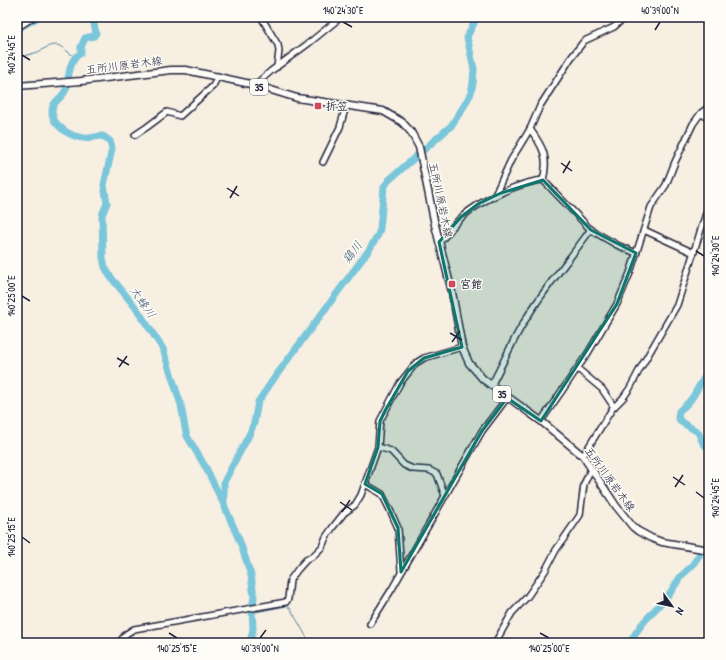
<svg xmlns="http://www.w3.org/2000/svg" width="726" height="660" viewBox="0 0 726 660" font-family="'Patrick Hand','Klee One',sans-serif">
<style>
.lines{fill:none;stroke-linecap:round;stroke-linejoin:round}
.stream{stroke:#57849a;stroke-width:1}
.canal{stroke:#7ac6da;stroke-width:4}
.river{stroke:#7ac6da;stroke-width:7}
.minor-casing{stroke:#22223b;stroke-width:8}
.major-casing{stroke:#22223b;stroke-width:9}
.minor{stroke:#fdfcf7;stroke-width:5}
.major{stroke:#fdfcf7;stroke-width:6}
.marked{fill:#0f766e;fill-opacity:0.2;stroke:#0f766e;stroke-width:3;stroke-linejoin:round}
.ticks{fill:none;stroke:#22223b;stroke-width:1.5}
.poi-dot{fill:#d1495b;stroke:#fdfcf7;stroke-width:1.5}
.labels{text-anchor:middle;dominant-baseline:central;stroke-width:3;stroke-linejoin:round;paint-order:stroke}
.shield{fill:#fdfcf7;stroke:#646373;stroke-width:1}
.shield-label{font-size:10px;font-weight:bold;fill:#22223b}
.street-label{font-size:11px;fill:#22223b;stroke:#fdfcf7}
.poi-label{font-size:11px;font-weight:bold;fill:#22223b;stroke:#fdfcf7;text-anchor:start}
.water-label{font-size:12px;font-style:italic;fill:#415b73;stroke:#fdfcf7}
.neatline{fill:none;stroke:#22223b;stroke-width:1.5}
.ticks-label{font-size:10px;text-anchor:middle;fill:#22223b}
</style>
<rect width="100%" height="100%" fill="#f7efe2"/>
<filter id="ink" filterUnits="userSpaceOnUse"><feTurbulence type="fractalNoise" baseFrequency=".025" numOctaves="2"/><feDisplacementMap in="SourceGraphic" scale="8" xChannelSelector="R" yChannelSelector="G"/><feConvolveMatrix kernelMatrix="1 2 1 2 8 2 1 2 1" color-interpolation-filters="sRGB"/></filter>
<g filter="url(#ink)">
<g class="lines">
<g class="stream">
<polyline points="17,58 38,52 49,46 56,45 60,46 75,57"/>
<polyline points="254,597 255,605"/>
<polyline points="255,610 256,612 286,606 290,608 310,643"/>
</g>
<polyline class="canal" points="17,32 23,27 42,17"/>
<g class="river">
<path d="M 94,17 L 94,24 L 96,33 L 94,36 L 85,38 L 81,47 L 81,53 C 79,55 77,55 76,57 C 68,64 69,80 66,89 C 64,96 56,100 53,106 C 47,123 70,137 84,138 C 90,139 96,136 103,136 L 110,141 L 112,149 L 104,185 L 107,203 L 102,215 L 103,258 L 105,267 L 110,276 L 136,308 L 163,349 L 181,405 L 185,428 L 187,436 L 206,468 L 224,505 L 240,542 L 251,575 L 254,597 L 252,608 L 253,629 L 250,643"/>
<path d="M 709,372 C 696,386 696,399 679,411 L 678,417 L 681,422 L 698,432 L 703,443 L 709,449"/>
<polyline points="224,503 224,482 249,435 254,423 258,402 275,377 369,250 378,235 380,229 384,187 389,180 451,126 464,106 471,93 473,83 474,69 467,37 477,17"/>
<polyline points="631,643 633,637 642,624 670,593 681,576 691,567 709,541"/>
</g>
<g class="minor-casing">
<g id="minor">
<polyline points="261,17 278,45 279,51 277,67"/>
<polyline points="17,28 34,17"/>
<polyline points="255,85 271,71 309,43 341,17"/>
<polyline points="701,114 709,118"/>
<path d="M 530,129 C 543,147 549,157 543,180"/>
<polyline points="135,135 147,127 167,112 180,116 213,86 218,76"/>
<polyline points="323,162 340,127 346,106"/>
<polyline points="543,180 591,230 617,245 636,253"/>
<polyline points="494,197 511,160 530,129 540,106 571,58 584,41 614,27 625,17"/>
<polyline points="644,230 694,253"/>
<path d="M 439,242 C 448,235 453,224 462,217 C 479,201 520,182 543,180"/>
<polyline points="578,369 602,389 614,407"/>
<path d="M 491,386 C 501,367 510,347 520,329 C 540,293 568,262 591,229"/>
<polyline points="541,421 588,353 617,304 630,273 651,207 666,185 675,162 693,124 701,113 709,107"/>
<polyline points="378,447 391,451 404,465 413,469 429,470 437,474 445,496"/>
<polyline points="583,456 612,409 623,398 630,388 640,369 677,305 709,204"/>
<polyline points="365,484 382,494 391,512 398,528 401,571"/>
<polyline points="370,624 392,589 482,431 507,398"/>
<polyline points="119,643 126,634 134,629 286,602 288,599 290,580 298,569 306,560 313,556 322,547 326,537 333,527 344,513 355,505 361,495 378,447 380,421 400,383 416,363 424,358 462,347"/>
<polyline points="495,643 512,613 527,597 545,571 556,550 580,515 584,484 591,469"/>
</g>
</g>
<g class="major-casing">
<polyline id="major" points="17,86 81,81 171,70 186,70 255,85 297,98 383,111 402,122 411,132 419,147 435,225 452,292 462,347 469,363 483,379 541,421 583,456 616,506 633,527 638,531 651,538 662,542 709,550"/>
</g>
<use href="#minor" class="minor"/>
<use href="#major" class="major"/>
</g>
</g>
<path class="marked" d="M 543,180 L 591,230 L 636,253 L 617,304 L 541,421 L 507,398 L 482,431 L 401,572 L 398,528 L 382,494 L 365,484 L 378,447 L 380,421 L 386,409 L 408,371 L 424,358 L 462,347 L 439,242 L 461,217 L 478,204 L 501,193 Z"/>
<path class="ticks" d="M 343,22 L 352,27M 655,30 L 660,22M 22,55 L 30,60M 561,163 L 572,171M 563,173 L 570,161M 227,188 L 239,196M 230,198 L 237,186M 696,251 L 704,256M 22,296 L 30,301M 450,333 L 462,340M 452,342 L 460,331M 117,358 L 129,365M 119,367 L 127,356M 673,477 L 685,485M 675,487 L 683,475M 696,492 L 704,498M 340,502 L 352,510M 342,512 L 350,500M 22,537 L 30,543M 169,633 L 177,638M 540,633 L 549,638M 260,638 L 266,630"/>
<g class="poi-dot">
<rect x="314" y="102" width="8" height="8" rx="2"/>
<rect x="448" y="280" width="8" height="8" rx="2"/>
</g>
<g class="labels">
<g class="shield">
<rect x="250" y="79" width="18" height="16" rx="3"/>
<rect x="493" y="386" width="18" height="16" rx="3"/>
</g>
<g class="shield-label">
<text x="259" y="87">35</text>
<text x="502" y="394">35</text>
</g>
<g class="street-label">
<text transform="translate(124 65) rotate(-7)">五所川原岩木線</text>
<text transform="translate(441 200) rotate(78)">五所川原岩木線</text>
<text transform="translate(610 479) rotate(54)">五所川原岩木線</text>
</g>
<g class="poi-label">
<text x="326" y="106">折笠</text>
<text x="460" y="284">宮館</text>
</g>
<g class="water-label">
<text transform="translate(352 252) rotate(-54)">鶏川</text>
<text transform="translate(143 302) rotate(55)">大蜂川</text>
</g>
</g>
<rect width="726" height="660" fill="none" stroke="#fdfcf7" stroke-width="44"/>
<g transform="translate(672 606) rotate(123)" stroke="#fdfcf7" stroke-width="3" paint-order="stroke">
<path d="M0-3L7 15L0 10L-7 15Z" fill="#22223b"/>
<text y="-6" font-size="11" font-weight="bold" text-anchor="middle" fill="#22223b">N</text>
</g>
<rect x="22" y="22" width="682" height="616" class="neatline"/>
<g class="ticks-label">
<text x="343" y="14">140°24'30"E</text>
<text x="660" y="14">40°39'00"N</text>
<text transform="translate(11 55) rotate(-90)" y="4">140°24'45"E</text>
<text transform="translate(715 256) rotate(-90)" y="4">140°24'30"E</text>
<text transform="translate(11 296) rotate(-90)" y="4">140°25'00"E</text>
<text transform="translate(715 498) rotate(-90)" y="4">140°24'45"E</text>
<text transform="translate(11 537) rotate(-90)" y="4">140°25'15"E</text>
<text x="177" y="652">140°25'15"E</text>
<text x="260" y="652">40°39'00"N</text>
<text x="549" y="652">140°25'00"E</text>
</g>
</svg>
